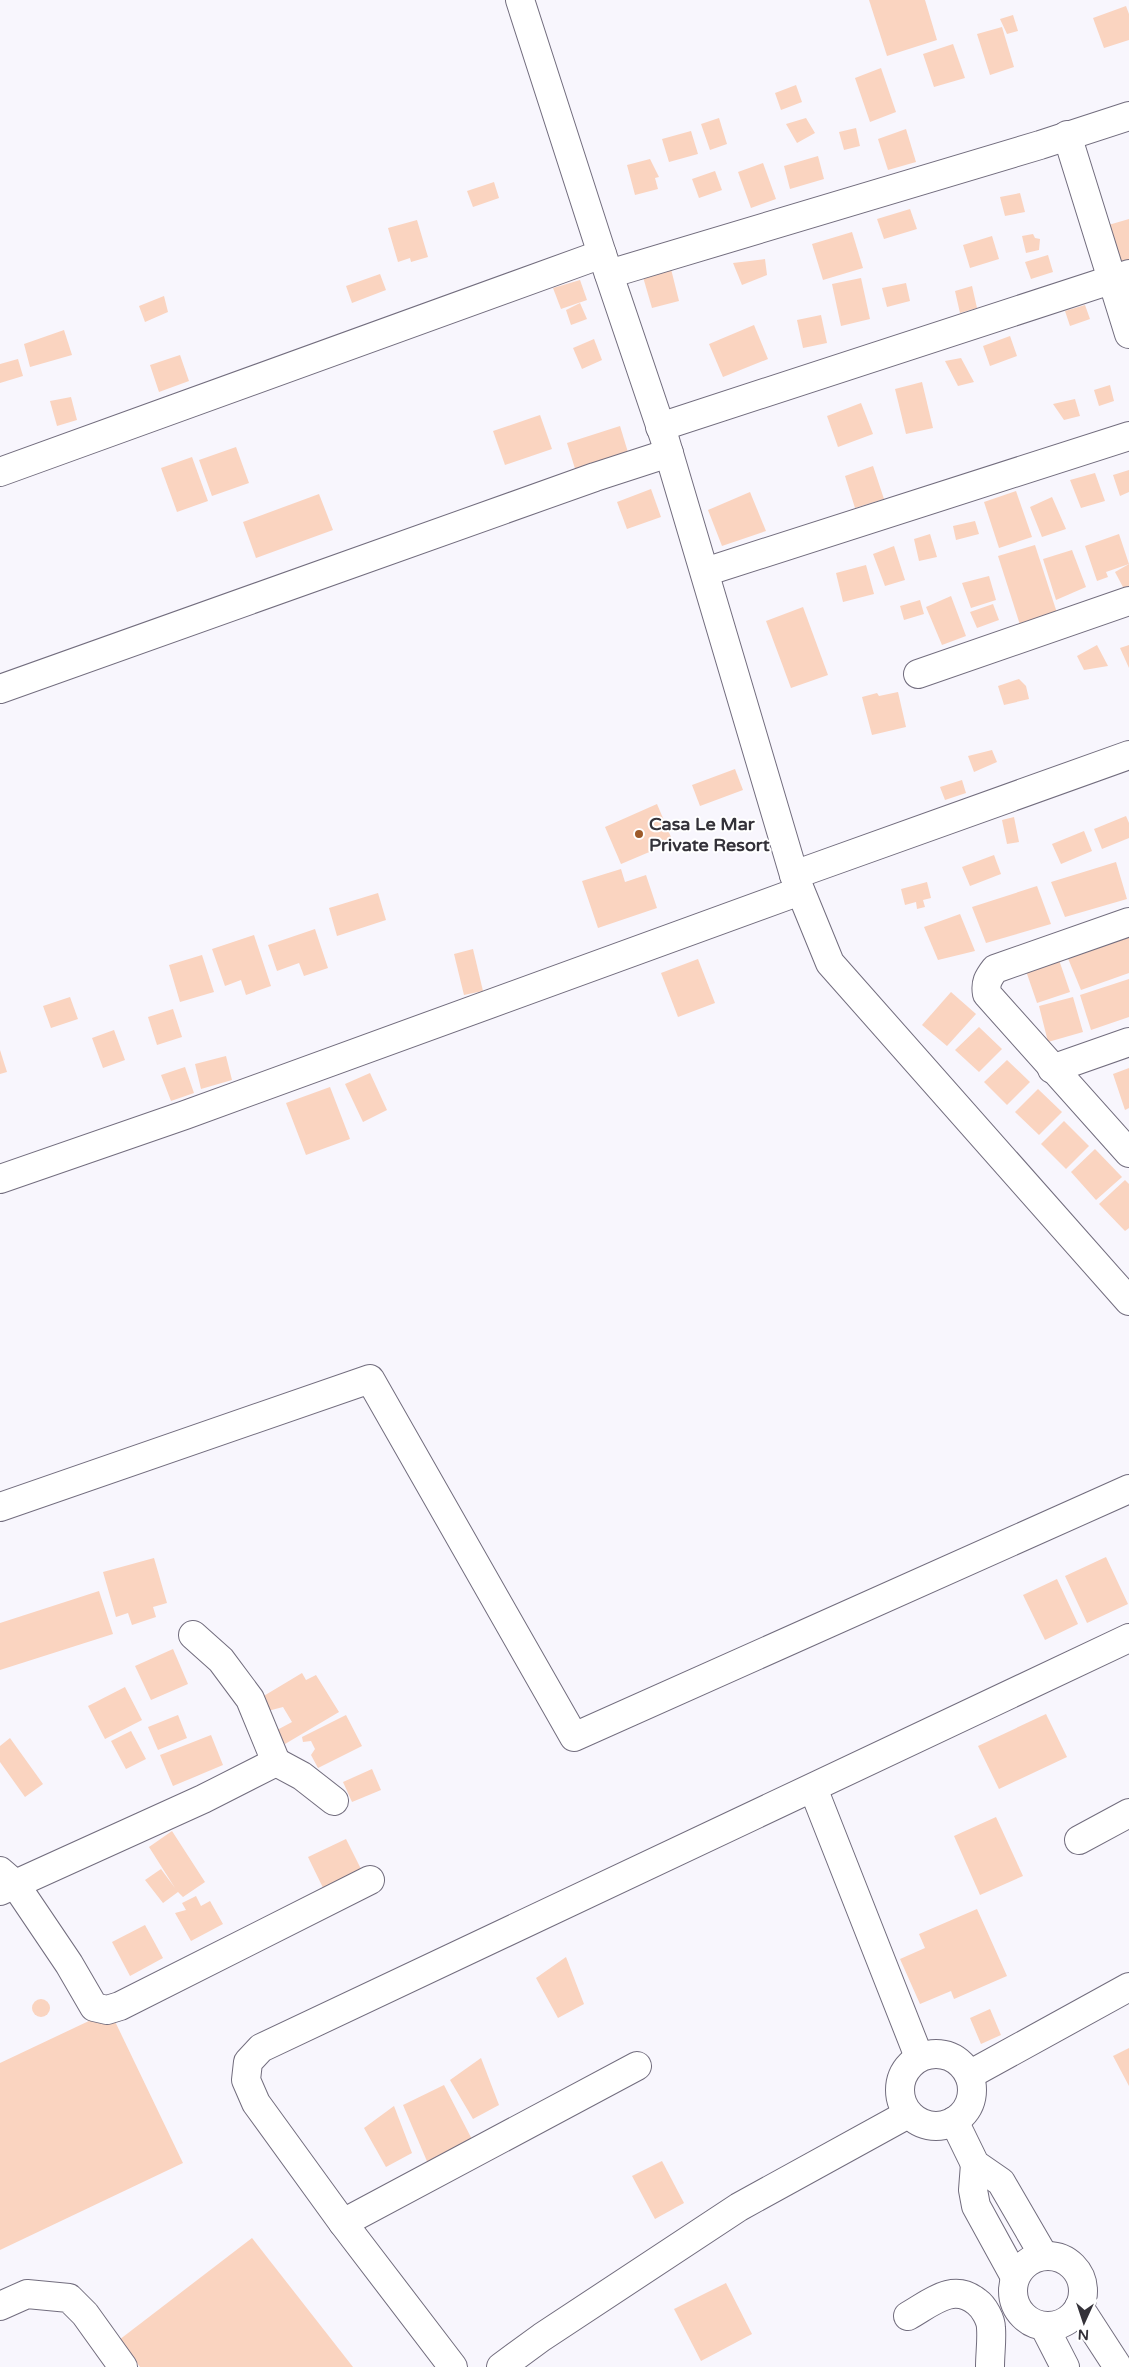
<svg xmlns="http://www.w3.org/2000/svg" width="1129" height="2367" font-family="'Varela Round',sans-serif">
	<rect width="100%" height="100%" fill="#f8f6fd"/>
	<g fill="#fad4c0">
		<path d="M869,0H925L937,40L887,56Z"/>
		<path d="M1126,6L1129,14V40L1104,48L1093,18Z"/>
		<path d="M1013,15L1018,31L1007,34L1000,19Z"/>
		<path d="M1002,27L1014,67L990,75L977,34Z"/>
		<path d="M953,44L965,78L934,87L923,54Z"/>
		<path d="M881,68L896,112L870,122L855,78Z"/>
		<path d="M796,85L802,102L781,110L775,93Z"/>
		<path d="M719,118L727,144L710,150L701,124Z"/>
		<path d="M806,118L815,133L797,143L786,124Z"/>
		<path d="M856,128L860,146L844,150L839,132Z"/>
		<path d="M906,129L916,162L888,170L878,139Z"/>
		<path d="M691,131L698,154L669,162L662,139Z"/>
		<path d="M818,156L824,179L790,189L784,166Z"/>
		<path d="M650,159L659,177L655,178L658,189L635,195L627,165Z"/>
		<path d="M763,163L776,199L751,208L738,172Z"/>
		<path d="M715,171L722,190L699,198L692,179Z"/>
		<path d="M494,182L499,198L473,207L467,191Z"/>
		<path d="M1020,193L1025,212L1005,216L1000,197Z"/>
		<path d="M910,209L917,229L884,239L877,219Z"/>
		<path d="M1129,219V261L1117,265L1105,226Z"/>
		<path d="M417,220L428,257L411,262L410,258L398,262L388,228Z"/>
		<path d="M852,232L863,268L823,280L812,244Z"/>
		<path d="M1033,234L1035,238L1040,239L1039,250L1026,253L1022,236Z"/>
		<path d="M992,236L999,259L970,268L963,245Z"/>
		<path d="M1048,255L1053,272L1031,279L1025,262Z"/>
		<path d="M765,259L767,275L742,285L733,263Z"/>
		<path d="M671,269L679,301L652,308L643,277Z"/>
		<path d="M380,274L386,290L352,303L346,286Z"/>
		<path d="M861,278L870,319L841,326L832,284Z"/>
		<path d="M580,280L587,300L561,309L553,288Z"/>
		<path d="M906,283L910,301L887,307L882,288Z"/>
		<path d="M972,286L977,308L960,313L955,291Z"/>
		<path d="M164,296L168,312L145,322L139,306Z"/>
		<path d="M580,303L587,319L571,325L566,310Z"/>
		<path d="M1085,305L1090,319L1070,326L1065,311Z"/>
		<path d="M821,315L827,343L803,348L797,320Z"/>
		<path d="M754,325L768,359L723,377L709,344Z"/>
		<path d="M64,330L72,355L30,367L24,344Z"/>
		<path d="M1010,336L1017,356L990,366L983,346Z"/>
		<path d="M594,339L602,360L582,369L573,348Z"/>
		<path d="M180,355L189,381L159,392L150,365Z"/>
		<path d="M961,358L974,382L958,386L945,361Z"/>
		<path d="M18,359L23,376L0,383V364Z"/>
		<path d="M922,382L933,428L906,434L895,389Z"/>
		<path d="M1110,385L1114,401L1099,406L1094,390Z"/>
		<path d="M71,397L77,420L57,426L50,401Z"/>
		<path d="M1075,399L1080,416L1064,420L1053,404Z"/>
		<path d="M861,403L873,434L838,447L827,416Z"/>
		<path d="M540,415L552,449L505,465L493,431Z"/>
		<path d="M620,426L630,459L577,475L567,443Z"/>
		<path d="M236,447L249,483L212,496L199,460Z"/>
		<path d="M192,457L208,501L177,512L161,468Z"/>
		<path d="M873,466L884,499L855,508L845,476Z"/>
		<path d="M1129,470V492L1120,496L1113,475Z"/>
		<path d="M1095,473L1105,501L1081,508L1070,480Z"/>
		<path d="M651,489L661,517L627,529L617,502Z"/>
		<path d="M1016,491L1032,537L999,548L984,502Z"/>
		<path d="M750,492L766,531L722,546L708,510Z"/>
		<path d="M319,494L333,530L256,558L243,522Z"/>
		<path d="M1052,497L1066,529L1042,537L1030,507Z"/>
		<path d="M975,521L979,534L956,540L953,526Z"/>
		<path d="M930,534L937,557L919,561L914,539Z"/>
		<path d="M1119,534L1129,564L1106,572L1108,577L1097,581L1085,546Z"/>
		<path d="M1035,545L1058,616L1021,628L998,556Z"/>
		<path d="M894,546L905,580L885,586L873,554Z"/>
		<path d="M1072,550L1086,587L1056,600L1043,559Z"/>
		<path d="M1129,564V586L1124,589L1115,572Z"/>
		<path d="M866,565L874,594L843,602L836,573Z"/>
		<path d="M989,576L996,600L971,608L962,583Z"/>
		<path d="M951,596L966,636L942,645L926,607Z"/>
		<path d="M920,600L924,614L904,620L900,606Z"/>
		<path d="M993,604L999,620L977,628L970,612Z"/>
		<path d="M803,607L828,675L791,688L766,621Z"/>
		<path d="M1097,645L1108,666L1084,670L1077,656Z"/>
		<path d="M1129,645V668L1120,648Z"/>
		<path d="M1019,679L1026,686L1029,699L1004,705L998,686Z"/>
		<path d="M898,692L906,727L872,735L862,697L877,693L879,696Z"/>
		<path d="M992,750L997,762L974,772L968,756Z"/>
		<path d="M735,769L743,790L700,806L692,785Z"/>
		<path d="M962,780L966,793L945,800L940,787Z"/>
		<path d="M657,804L673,842L621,864L605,827Z"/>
		<path d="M1126,816L1129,823V838L1102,849L1094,829Z"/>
		<path d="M1014,817L1019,842L1007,844L1002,820Z"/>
		<path d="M1084,831L1092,851L1061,864L1052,844Z"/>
		<path d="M994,855L1001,874L970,886L962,867Z"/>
		<path d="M1116,862L1127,899L1065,917L1051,882Z"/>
		<path d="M621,869L625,882L646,875L657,908L598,928L582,881Z"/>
		<path d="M927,882L931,898L923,900L925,907L917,909L916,902L905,905L901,889Z"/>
		<path d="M1037,886L1051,924L986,943L972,907Z"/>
		<path d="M378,893L386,920L337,936L329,908Z"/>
		<path d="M960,914L975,951L938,960L924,927Z"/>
		<path d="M315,929L328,968L304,976L299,963L277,971L268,945Z"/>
		<path d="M254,935L271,986L246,995L241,980L225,986L212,949Z"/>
		<path d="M1129,936V973L1081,990L1067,956Z"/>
		<path d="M473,949L483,991L464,995L454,954Z"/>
		<path d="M202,955L214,992L180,1002L169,965Z"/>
		<path d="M698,959L715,1003L678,1017L661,973Z"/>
		<path d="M1059,960L1070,992L1037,1003L1026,971Z"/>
		<path d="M1129,979V1017L1091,1030L1080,995Z"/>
		<path d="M951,992L976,1014L947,1046L922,1025Z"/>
		<path d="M70,997L78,1019L51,1028L43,1006Z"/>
		<path d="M1073,997L1083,1032L1048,1042L1039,1006Z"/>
		<path d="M173,1009L182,1037L157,1045L148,1017Z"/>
		<path d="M979,1027L1002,1049L979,1072L955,1050Z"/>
		<path d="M114,1030L125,1060L103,1068L92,1038Z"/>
		<path d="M0,1050L7,1072L0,1074Z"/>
		<path d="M226,1056L232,1080L201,1089L195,1064Z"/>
		<path d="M1007,1060L1030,1082L1007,1105L984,1082Z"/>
		<path d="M185,1067L194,1093L171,1101L161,1075Z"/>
		<path d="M1129,1068V1108L1125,1110L1113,1074Z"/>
		<path d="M370,1073L387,1110L363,1122L345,1084Z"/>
		<path d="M330,1087L350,1139L306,1155L286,1103Z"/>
		<path d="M1038,1089L1062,1112L1039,1135L1015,1112Z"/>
		<path d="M1064,1121L1089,1146L1066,1169L1041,1144Z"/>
		<path d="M1095,1149L1122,1177L1096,1200L1071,1172Z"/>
		<path d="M1125,1180L1129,1184V1228L1125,1231L1099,1204Z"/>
		<path d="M1106,1557L1128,1604L1087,1623L1065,1576Z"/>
		<path d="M154,1558L167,1603L153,1607L156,1617L132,1625L128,1613L116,1617L103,1572Z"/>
		<path d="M1057,1579L1078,1624L1045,1640L1023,1595Z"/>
		<path d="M99,1591L113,1634L0,1670V1623Z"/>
		<path d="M173,1649L188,1684L151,1700L135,1666Z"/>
		<path d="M302,1673L306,1680L316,1675L339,1712L285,1744L277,1730L292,1722L283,1707L264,1712L257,1700Z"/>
		<path d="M125,1687L142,1720L105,1739L88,1706Z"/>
		<path d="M1046,1714L1067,1757L999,1789L978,1746Z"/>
		<path d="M178,1715L187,1738L158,1750L148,1727Z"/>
		<path d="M346,1715L362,1746L318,1768L311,1755L315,1749L311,1741L303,1742L302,1737Z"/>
		<path d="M131,1731L146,1759L126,1769L111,1741Z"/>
		<path d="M211,1735L223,1765L173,1786L160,1755Z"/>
		<path d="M10,1738L43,1784L25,1797L0,1762V1746Z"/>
		<path d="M372,1769L381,1790L352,1802L343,1782Z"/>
		<path d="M996,1817L1023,1876L980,1895L954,1836Z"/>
		<path d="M172,1831L205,1882L183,1897L178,1892L163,1903L145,1880L161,1869L175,1888L149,1847Z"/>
		<path d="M346,1839L366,1879L328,1898L308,1857Z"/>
		<path d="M196,1896L201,1906L210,1901L223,1924L191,1941L175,1913L186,1910L182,1903Z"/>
		<path d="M977,1909L1007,1976L954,1999L951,1991L920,2004L900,1959L925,1948L919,1934Z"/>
		<path d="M145,1925L163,1958L130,1976L112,1942Z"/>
		<path d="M566,1957L584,2004L558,2018L536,1978Z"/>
		<circle cx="41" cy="2008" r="9"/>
		<path d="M990,2009L1001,2035L981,2044L970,2018Z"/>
		<path d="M110,2011L183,2163L0,2250V2063Z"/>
		<path d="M1129,2048V2086L1113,2056Z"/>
		<path d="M481,2058L499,2105L473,2119L450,2080Z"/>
		<path d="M444,2085L478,2151L429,2166L403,2105Z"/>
		<path d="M394,2106L412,2153L386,2167L364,2128Z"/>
		<path d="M662,2161L684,2203L655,2219L632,2176Z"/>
		<path d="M252,2238L353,2367H140L119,2340Z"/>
		<path d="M726,2283L752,2334L701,2361L674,2309Z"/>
	</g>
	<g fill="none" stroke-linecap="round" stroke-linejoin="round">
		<defs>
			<g id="minor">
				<path d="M520,0L602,254L665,440L794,875L830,963L1129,1301"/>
				<path d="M1067,135L1129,334"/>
				<path d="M609,274L1040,145L1129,116"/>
				<path d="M660,427L1129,274"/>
				<path d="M0,472L602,254"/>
				<path d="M705,572L1129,436"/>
				<path d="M918,674L1129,601"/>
				<path d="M0,689L595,477L669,453"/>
				<path d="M794,875L1129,755"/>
				<path d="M1129,922L995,969C988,978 985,983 987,994L1129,1153"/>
				<path d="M1052,1069L1129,1042"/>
				<path d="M0,1179L185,1115L800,891"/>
				<path d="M0,1507L370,1379L574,1737L1129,1489"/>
				<path d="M276,1762L302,1776L334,1801"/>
				<path d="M813,1788L919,2057"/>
				<path d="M1079,1840L1129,1813"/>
				<path d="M0,1871L15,1884L69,1964L94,2007L107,2010L120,2006L370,1880"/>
				<path d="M0,1891L203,1799L276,1762L250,1699L221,1660L193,1635"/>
				<circle cx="936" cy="2090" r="36"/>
				<path d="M969,2075L1129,1987"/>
				<path d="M954,2121L975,2164L1001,2182L1044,2256"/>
				<path d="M975,2164L973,2190L976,2206L1015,2277"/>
				<path d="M343,2223L637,2066"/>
				<circle cx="1048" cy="2291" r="35"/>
				<path d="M0,2306L27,2294L69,2298L85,2314L123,2367"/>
				<path d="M1079,2307L1118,2367"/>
				<path d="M908,2316C931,2303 953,2282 977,2302C984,2307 991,2320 991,2328C992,2341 990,2354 990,2367"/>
				<path d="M1044,2326L1065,2367"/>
				<path d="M453,2367L343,2223L256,2103L246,2080L248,2062L261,2048L1129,1638"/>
				<path d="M501,2367L542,2337L739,2207L908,2114"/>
			</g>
		</defs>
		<use href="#minor" stroke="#726d7e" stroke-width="30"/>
		<use href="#minor" stroke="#fff" stroke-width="28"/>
	</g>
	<circle fill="#9d5a29" stroke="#fff" stroke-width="2" cx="639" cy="834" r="5"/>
	<g text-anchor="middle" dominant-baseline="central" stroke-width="4" stroke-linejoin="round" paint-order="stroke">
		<g font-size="18" font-weight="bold" fill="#343239" stroke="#fff" text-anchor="start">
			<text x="649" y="824">Casa Le Mar<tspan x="649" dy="21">Private Resort</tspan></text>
		</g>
	</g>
	<g transform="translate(1084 2322) rotate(183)" stroke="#ffffff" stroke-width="4" paint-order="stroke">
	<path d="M0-4L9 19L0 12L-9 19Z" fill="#343239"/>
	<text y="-8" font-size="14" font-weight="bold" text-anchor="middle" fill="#343239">N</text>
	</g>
</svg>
